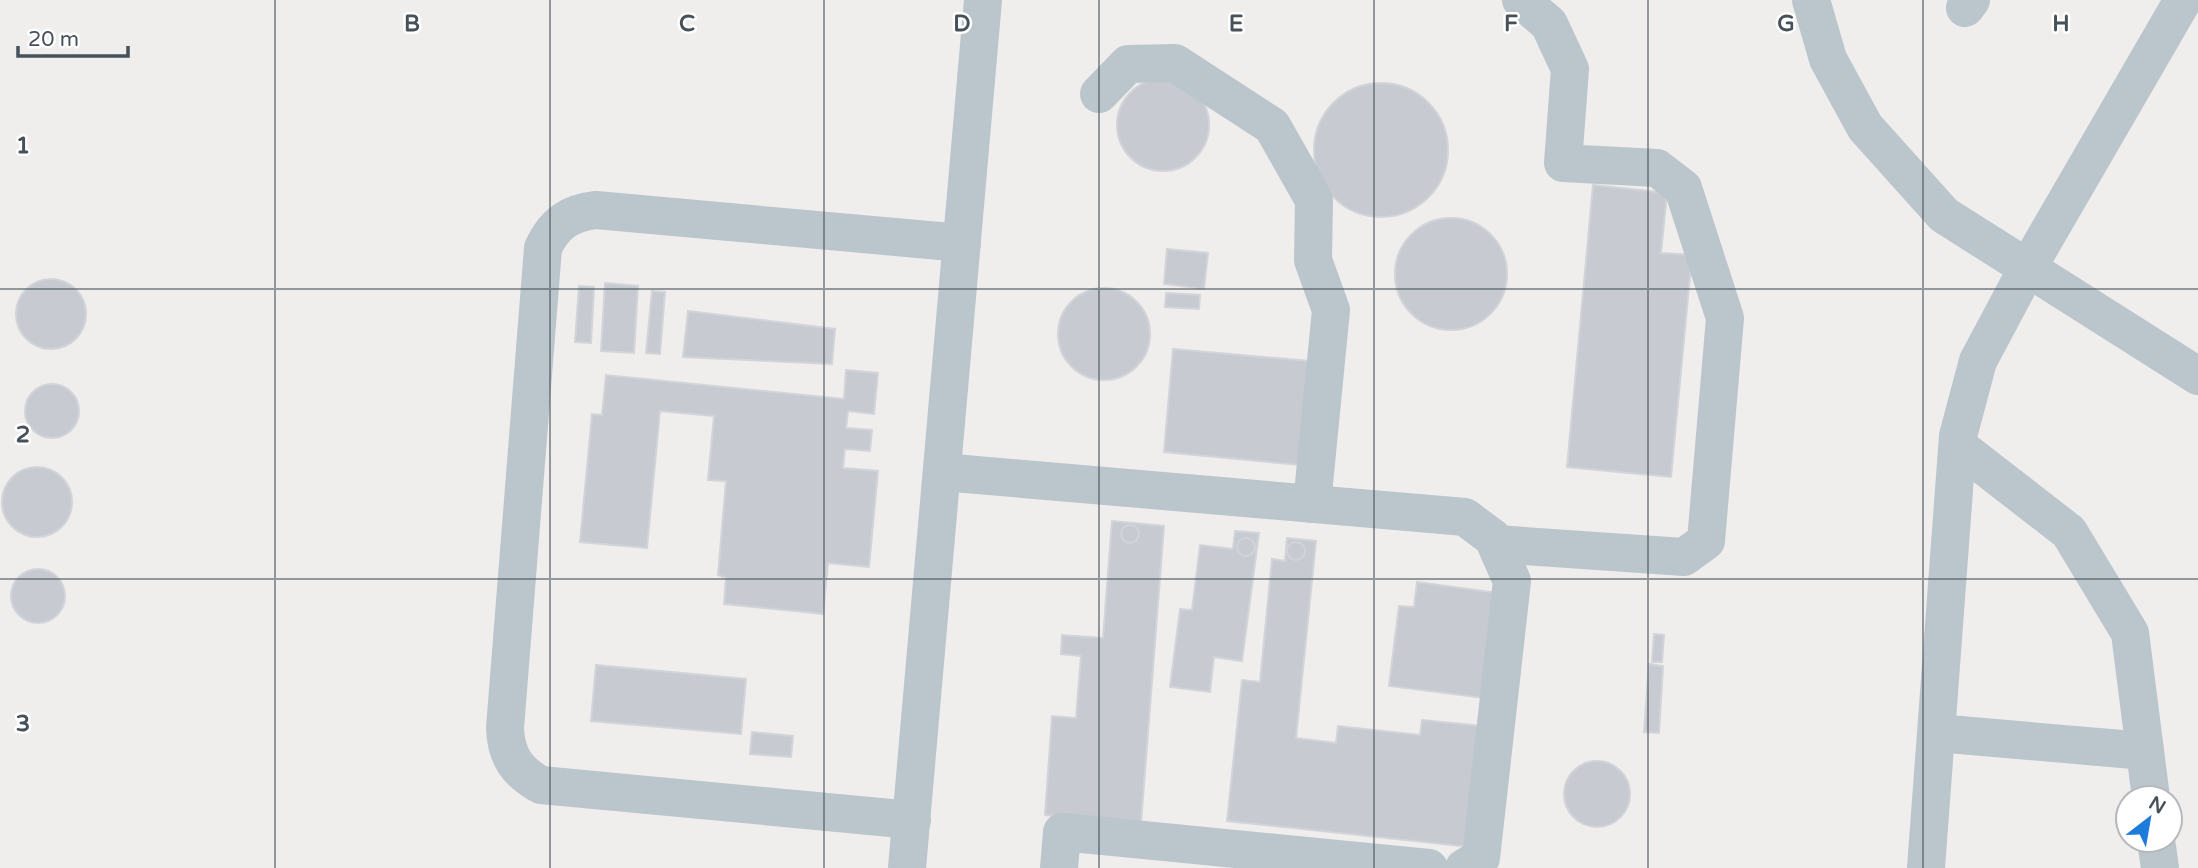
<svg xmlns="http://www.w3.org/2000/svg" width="2198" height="868" font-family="'Varela Round',sans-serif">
	<rect width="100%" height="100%" fill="#f0eded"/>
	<g fill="#c7cad0" stroke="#d1d4d9" stroke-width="2">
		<circle cx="1163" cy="125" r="46"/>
		<circle cx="1381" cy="150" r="67"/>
		<path d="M1593,185L1667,193L1661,253L1692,255L1671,477L1567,467Z"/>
		<circle cx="1451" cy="274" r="56"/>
		<path d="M1167,249L1208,253L1204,289L1164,284Z"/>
		<circle cx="51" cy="314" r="35"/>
		<path d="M605,283L638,286L634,353L601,351Z"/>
		<path d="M579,286L594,287L591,343L575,342Z"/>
		<circle cx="1104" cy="334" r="46"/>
		<path d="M652,291L665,292L660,354L646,353Z"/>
		<path d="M1166,293L1200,295L1199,309L1165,307Z"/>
		<path d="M688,311L835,329L832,364L683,357Z"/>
		<path d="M1173,349L1309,361L1300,465L1164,452Z"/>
		<path d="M846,370L878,373L874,414L848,411L846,428L872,430L870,451L845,449L843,468L878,471L869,567L828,563L823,614L724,604L726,578L718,575L726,481L708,480L714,416L660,411L647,548L580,542L592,414L602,415L606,375L844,399Z"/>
		<circle cx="52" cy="411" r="27"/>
		<circle cx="37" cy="502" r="35"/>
		<path d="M1112,521L1164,526L1141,823L1045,815L1052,716L1076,718L1081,656L1061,654L1062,635L1103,638Z"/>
		<circle cx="1130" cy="534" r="9"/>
		<path d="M1235,531L1259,533L1242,661L1214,657L1210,692L1170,687L1180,609L1192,610L1200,545L1233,549Z"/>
		<path d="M1287,538L1316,541L1296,738L1336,743L1338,726L1420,735L1422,720L1482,726L1470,847L1227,821L1242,680L1260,682L1272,559L1285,561Z"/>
		<circle cx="1246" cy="547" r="9"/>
		<circle cx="1296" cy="551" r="9"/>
		<circle cx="38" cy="596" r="27"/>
		<path d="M1417,582L1498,593L1484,698L1389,686L1399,606L1414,607Z"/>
		<path d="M1654,634L1664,635L1662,662H1652Z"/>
		<path d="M1649,664L1663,666L1659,733L1644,732Z"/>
		<path d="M596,665L746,679L741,734L591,721Z"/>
		<path d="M752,732L793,736L791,757L750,754Z"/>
		<circle cx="1597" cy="794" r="33"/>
	</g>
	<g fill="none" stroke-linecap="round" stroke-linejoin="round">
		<g stroke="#bbc5cc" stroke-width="38">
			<path d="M1811,0L1828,59L1865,127L1944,215L2198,376"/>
			<path d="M1965,8L1971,0"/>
			<path d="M1099,94L1128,64L1175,63L1272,126L1314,200L1313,260L1331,310L1312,504"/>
			<path d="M1958,446L2069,532L2130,633L2151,798"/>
			<path d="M942,472L1465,517L1493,538L1512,581L1481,858L1464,868"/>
			<path d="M1496,544L1684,557L1706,541L1725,318L1683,188L1657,168L1563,163L1570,69L1549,24L1521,0"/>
			<path d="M1937,733L2145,751"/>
			<path d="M912,820L541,785C517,772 506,756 505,728L543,248C554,224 569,213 596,210L962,243"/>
			<path d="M2156,840L2160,868"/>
			<path d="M907,868L983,0"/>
			<path d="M1059,868L1062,832L1429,868"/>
			<path d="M1926,868L1958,436L1978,361L2027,269L2183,0"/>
		</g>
	</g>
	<path fill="none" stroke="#46515a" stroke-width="2" stroke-opacity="0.55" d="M275,0V868M550,0V868M824,0V868M1099,0V868M1374,0V868M1648,0V868M1923,0V868M0,289H2198M0,579H2198"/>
	<g font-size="23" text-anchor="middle" font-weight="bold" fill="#46515a" stroke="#fff" stroke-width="5" stroke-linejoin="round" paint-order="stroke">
		<text x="412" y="31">B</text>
		<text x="687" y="31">C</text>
		<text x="962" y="31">D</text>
		<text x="1236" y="31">E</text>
		<text x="1511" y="31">F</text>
		<text x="1786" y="31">G</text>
		<text x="2061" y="31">H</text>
		<text x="23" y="153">1</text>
		<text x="23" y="442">2</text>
		<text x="23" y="731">3</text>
	</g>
	<g transform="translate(2149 819) rotate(31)"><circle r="33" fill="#ffffff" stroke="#b5b9bd" stroke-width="2"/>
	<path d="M0-5L12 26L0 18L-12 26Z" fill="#1d7bd9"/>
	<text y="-10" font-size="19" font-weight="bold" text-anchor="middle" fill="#46515a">N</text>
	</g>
	<path d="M18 46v10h110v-10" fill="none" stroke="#46515a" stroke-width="3.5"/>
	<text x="28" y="46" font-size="21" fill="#46515a" stroke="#ffffff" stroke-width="5" paint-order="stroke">20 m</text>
</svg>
